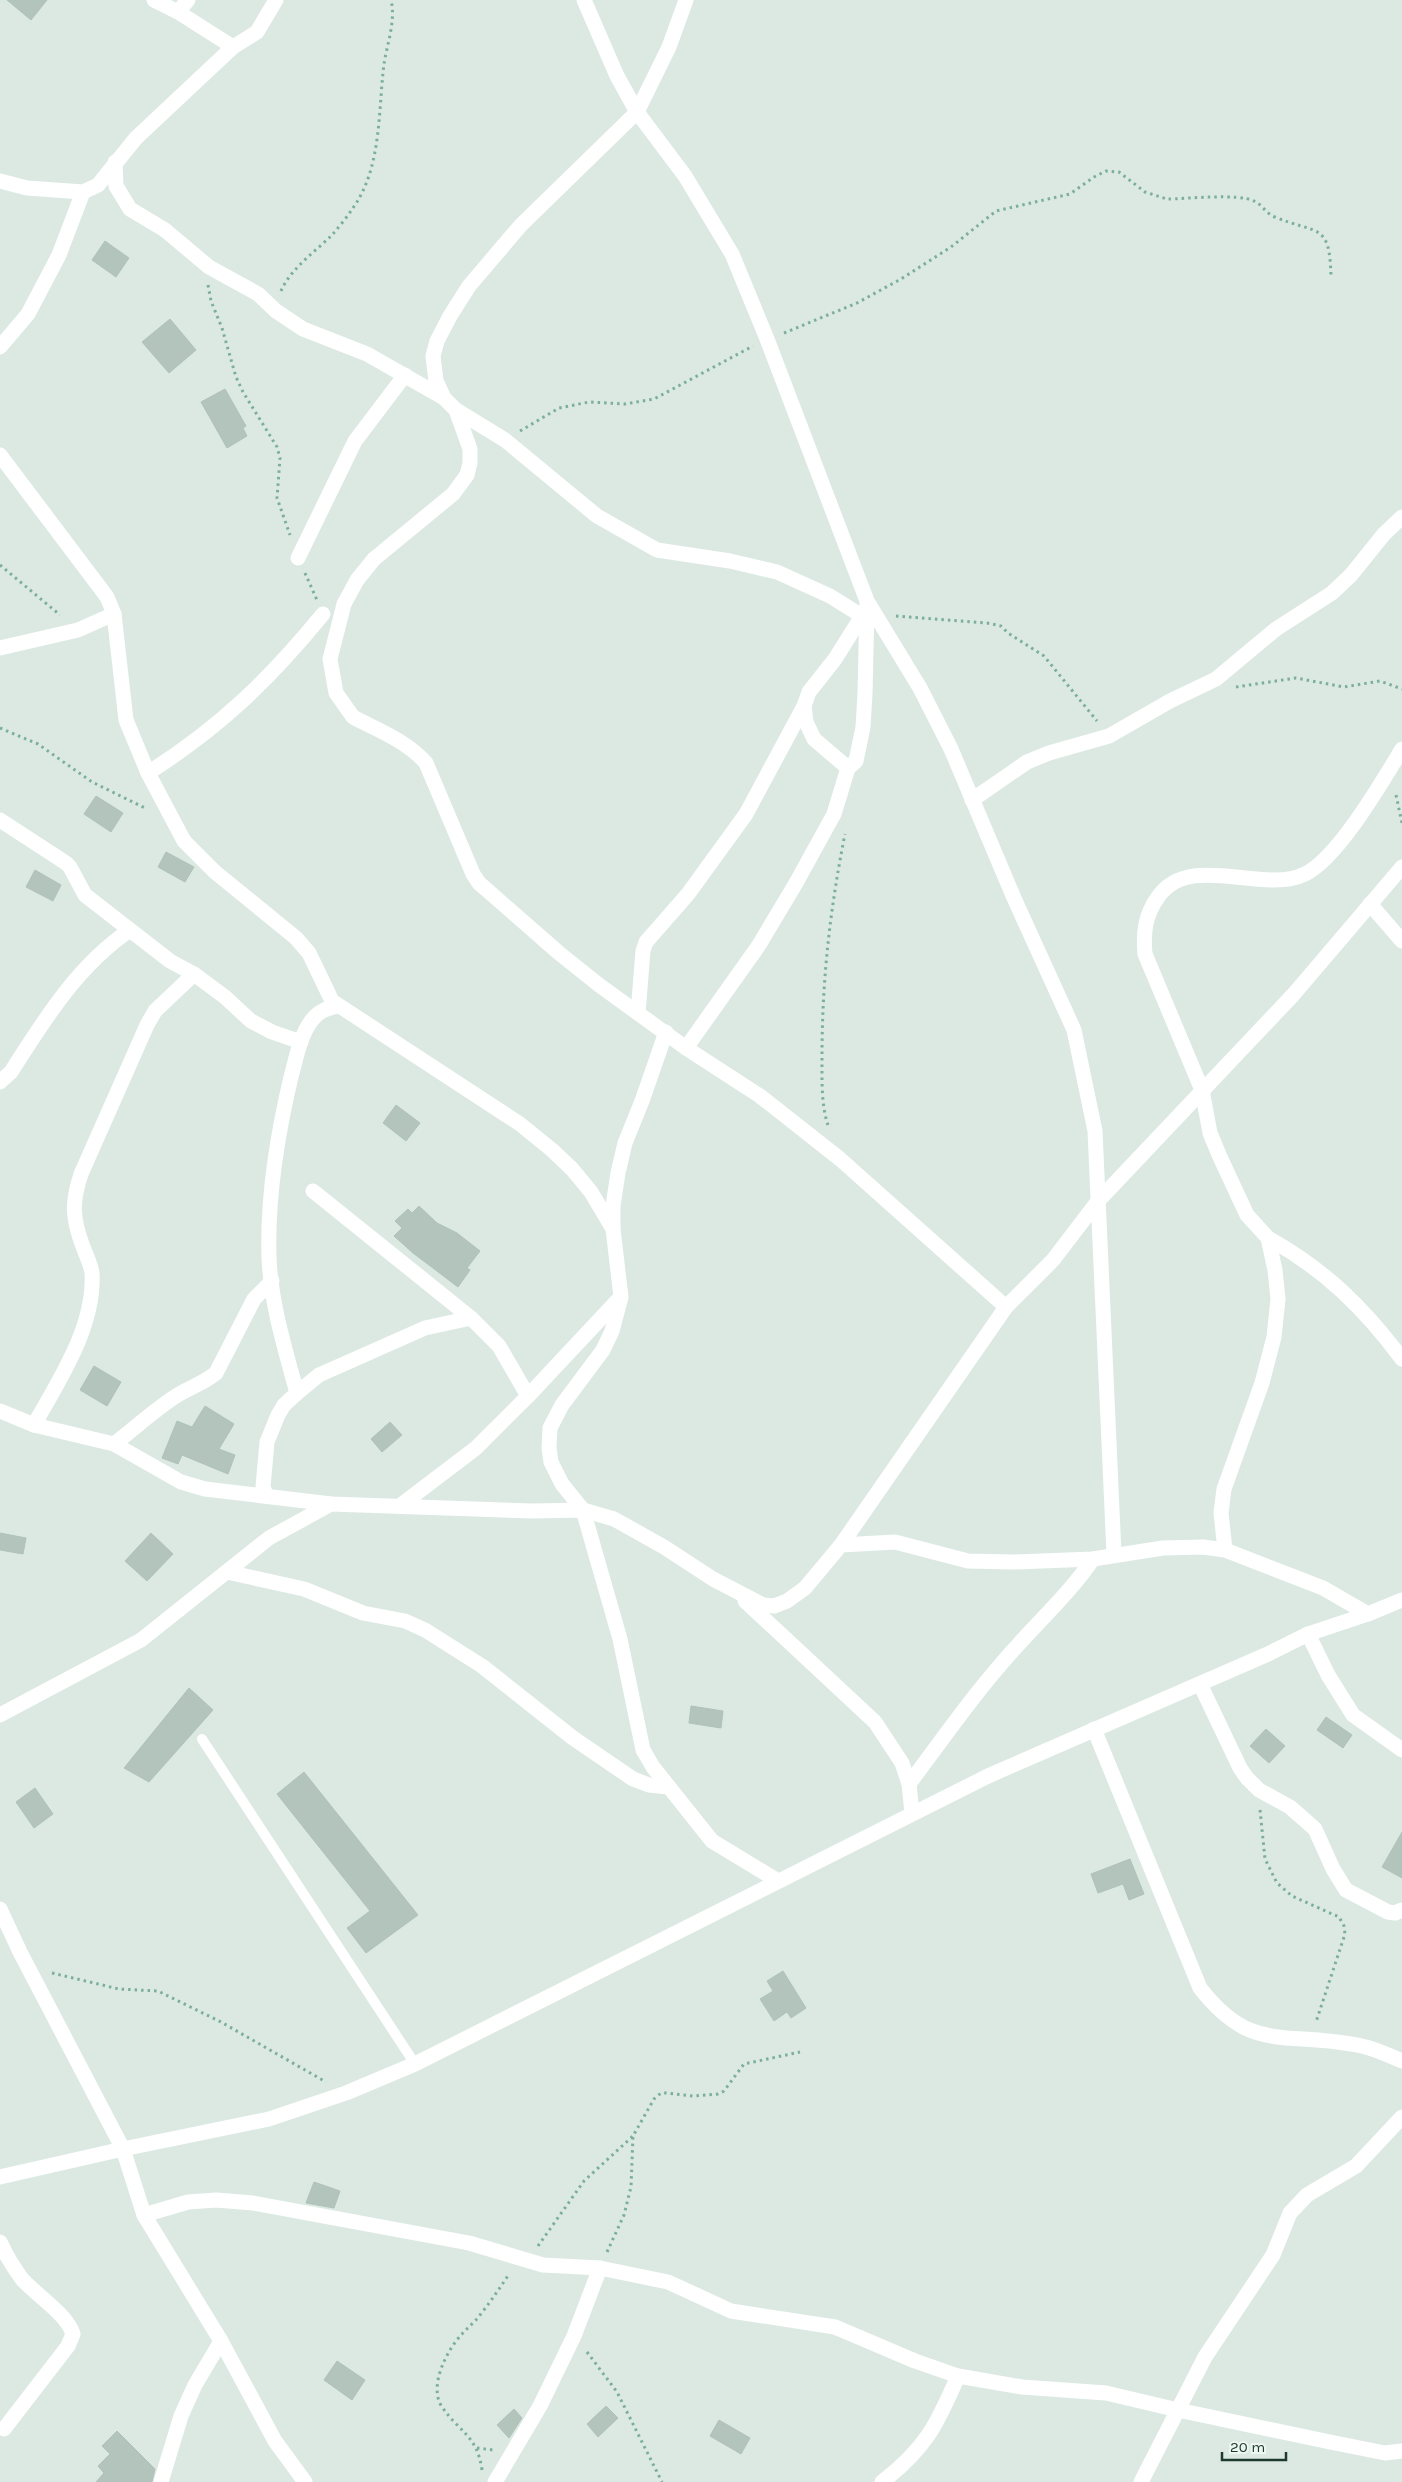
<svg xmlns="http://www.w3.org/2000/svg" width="1402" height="2482" font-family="Karla,sans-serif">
	<rect width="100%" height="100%" fill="#dce9e3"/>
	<g fill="#b2c4bc" stroke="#afc3ba">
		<path d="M7,0H47L31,20Z"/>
		<path d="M105,241L129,258L116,277L92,260Z"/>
		<path d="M170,319L196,350L169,373L142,342Z"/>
		<path d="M225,389L246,426L243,428L247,436L227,448L201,402Z"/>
		<path d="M96,796L123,813L111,832L84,814Z"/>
		<path d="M166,852L194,867L185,882L158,867Z"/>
		<path d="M35,870L61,885L53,901L26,887Z"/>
		<path d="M396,1105L420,1123L406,1141L383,1123Z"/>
		<path d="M419,1206L437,1223L457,1233L480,1251L467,1268L470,1270L458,1287L413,1253L394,1236L402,1228L395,1221L408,1209L412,1213Z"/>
		<path d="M94,1366L121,1382L107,1406L80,1390Z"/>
		<path d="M205,1406L234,1424L219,1449L235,1455L228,1474L182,1455L178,1464L162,1458L177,1421L192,1427Z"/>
		<path d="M390,1422L402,1435L382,1452L371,1439Z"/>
		<path d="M0,1533L26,1538L23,1554L0,1550Z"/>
		<path d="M151,1533L173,1554L147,1581L125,1561Z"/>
		<path d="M189,1688L213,1710L149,1782L124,1768Z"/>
		<path d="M691,1706L723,1711L721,1728L689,1723Z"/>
		<path d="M1326,1717L1352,1735L1343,1748L1317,1730Z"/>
		<path d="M1266,1729L1285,1746L1269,1763L1250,1746Z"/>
		<path d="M304,1772L418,1915L366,1953L347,1928L370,1911L277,1794Z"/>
		<path d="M35,1788L53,1814L34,1828L16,1802Z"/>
		<path d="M1402,1832V1878L1382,1867Z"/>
		<path d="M1130,1859L1144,1894L1129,1900L1123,1884L1098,1893L1091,1874Z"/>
		<path d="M783,1971L806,2008L791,2018L787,2012L774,2021L760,1999L773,1991L767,1981Z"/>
		<path d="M314,2182L340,2191L334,2208L306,2203Z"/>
		<path d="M337,2361L365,2380L352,2400L324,2380Z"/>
		<path d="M606,2406L618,2418L598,2437L587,2424Z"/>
		<path d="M514,2409L522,2418L509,2438L497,2425Z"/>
		<path d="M719,2420L750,2438L741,2454L710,2436Z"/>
		<path d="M117,2431L155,2469L152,2482H96L104,2473L98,2466L110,2454L102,2446Z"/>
	</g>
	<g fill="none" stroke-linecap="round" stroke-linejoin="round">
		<g stroke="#7baf9c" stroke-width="3" stroke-dasharray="2.5 4" stroke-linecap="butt">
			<path d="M208,285L211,301L222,328L236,377L243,392L277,447L280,458L277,498L290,535"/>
			<path d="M281,291C291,268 315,252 332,235C339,227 347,217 353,208C382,167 378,111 384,64C387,44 396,21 391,0"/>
			<path d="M784,333L857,303L901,279L951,247L996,211L1070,194L1094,177L1106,171L1119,172L1145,192L1167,199C1187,199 1238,193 1254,201C1262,204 1266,214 1275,217C1318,235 1330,221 1331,278"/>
			<path d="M520,431L559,408L589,402L625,404L654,399L753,346"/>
			<path d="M0,565L60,615"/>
			<path d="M305,573L317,600"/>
			<path d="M896,616L987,623L1001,626L1008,633L1044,656L1097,721"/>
			<path d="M1236,687L1296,678L1344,687L1380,681L1402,689"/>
			<path d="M0,728L38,744L92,782L145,808"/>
			<path d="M1396,795L1402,823"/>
			<path d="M828,1125C821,1105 822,1079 822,1057C822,980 830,909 845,834"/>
			<path d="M1260,1810L1265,1859L1277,1883L1292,1896L1339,1917L1344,1926L1345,1934L1316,2022"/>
			<path d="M52,1973L119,1989L158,1991L221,2022L326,2082"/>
			<path d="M538,2246L584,2181L633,2136"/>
			<path d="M607,2252L624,2215L631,2187L633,2136L654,2099L661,2093H666L693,2096L718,2094L724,2091L744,2064L800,2052"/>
			<path d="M587,2352L617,2392L662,2482"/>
			<path d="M477,2448L493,2450"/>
			<path d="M482,2470C477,2435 460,2433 442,2407C428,2386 447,2350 462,2334C468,2327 475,2322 480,2315C491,2301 500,2288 509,2274"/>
		</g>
		<path stroke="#fff" stroke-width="10" d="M202,1739L415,2064"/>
		<g stroke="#fff" stroke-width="15">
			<path d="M154,0L178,12L233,47"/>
			<path d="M584,0L617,76L637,112L685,176L732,254L767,339L867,601L920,688L951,749L1014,898L1074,1030L1095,1131L1114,1554"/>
			<path d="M178,12L188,0"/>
			<path d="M115,162L116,186L130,209L165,230L209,267L258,294L276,311L303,329L367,354L444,398L456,410L470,449V463L467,475L453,494L374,559L357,580L344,604L330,659L336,693L353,717C378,730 407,741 426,763L473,874L479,883L559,953L599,985L686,1048L760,1096L840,1159L1006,1307"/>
			<path d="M0,181L27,188L83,192L98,185L136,138L233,47L257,32L276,0"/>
			<path d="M0,347L28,314L59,255L83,192"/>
			<path d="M444,398L436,381L433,356L437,341L450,316L469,286L521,225L637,112L669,47L686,0"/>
			<path d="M456,410L505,440L597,516L657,550L730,561L777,572L830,596L862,616"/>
			<path d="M0,455L107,597L114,614L126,720L148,773L184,841L215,872L296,938L309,953L332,1001L520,1124L552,1150L572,1169L591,1192L613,1229"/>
			<path d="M298,558L355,441L405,375"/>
			<path d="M0,648L78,630L114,614"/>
			<path d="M848,768L814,739L806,722L804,706L809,692L835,659L862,616L868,620"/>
			<path d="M148,773C220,727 269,680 323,614"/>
			<path d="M972,800L1027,762L1049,753L1109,736L1170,701L1216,679L1276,629L1332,593L1351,575L1384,534L1402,517"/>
			<path d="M0,820L66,863L70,867L85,895L130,930L170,961L194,974L225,997L251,1021L272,1032L301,1042"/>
			<path d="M1370,904L1402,941"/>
			<path d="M638,1013L643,951L646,942L688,894L746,814L804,706"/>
			<path d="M666,1032L642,1101L625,1143L618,1173L613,1206V1229L621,1297L612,1331L603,1350L562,1405L550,1428L549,1448L551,1462L562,1484L583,1510L620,1639L643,1750L653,1767L712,1841L778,1881"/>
			<path d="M686,1048L759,945L796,883L834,814L848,768L856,761L863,727L865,694L867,604"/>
			<path d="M0,1082L11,1072C44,1020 78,965 130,930"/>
			<path d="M313,1191L471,1318L499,1346L528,1396"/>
			<path d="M1268,1238C1324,1269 1364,1308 1402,1359"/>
			<path d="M297,1393C285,1349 271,1304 269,1258C267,1198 277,1136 291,1077C296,1059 300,1035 312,1020C319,1011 327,1008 338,1006"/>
			<path d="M0,1411L34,1425L114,1444L181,1482L205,1489L331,1504L532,1511L583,1510L614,1519L664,1547L713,1579L763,1605L774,1606L787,1601L805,1588L841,1545L895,1542L968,1561L1013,1562L1093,1559L1163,1548L1203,1547L1225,1550L1323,1588L1368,1614"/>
			<path d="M34,1425C59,1380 95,1327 92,1273C91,1264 85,1253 82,1244C72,1217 72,1201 81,1174L147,1025L155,1011L194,974"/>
			<path d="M114,1444C134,1429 152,1412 173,1398C187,1388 203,1384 216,1373L254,1299L272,1281"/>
			<path d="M266,1495L263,1487L267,1442L278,1415L284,1405L297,1393L319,1375L425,1328L471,1318"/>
			<path d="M401,1505L476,1448L528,1396L618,1300"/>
			<path d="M841,1545L1006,1307L1053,1260L1098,1201L1293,995L1402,867"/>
			<path d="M1225,1550L1221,1513L1224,1489L1262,1383L1274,1337L1278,1299L1275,1270L1268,1238L1247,1215L1220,1157L1210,1133L1202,1090L1145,954C1143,933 1145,915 1158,897C1190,851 1262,895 1305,874C1338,858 1382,782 1402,749"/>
			<path d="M227,1572L304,1589L363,1613L405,1621L425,1630L482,1666L573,1738L633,1779L649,1785L669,1787"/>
			<path d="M745,1601L875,1722L902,1763L909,1784L912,1813"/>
			<path d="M1308,1634L1328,1675L1353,1715L1402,1750"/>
			<path d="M1200,1684L1240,1768L1247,1778L1259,1790L1290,1807L1315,1829L1333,1869L1346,1890L1388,1912L1395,1913L1402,1910"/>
			<path d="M0,1715L141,1640L269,1538L331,1504"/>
			<path d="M1094,1729L1200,1988C1250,2052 1281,2032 1351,2044C1368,2046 1386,2054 1402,2061"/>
			<path d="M909,1784C944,1737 978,1688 1018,1645C1044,1616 1071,1591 1093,1559"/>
			<path d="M0,1909L20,1952L123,2149L144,2215L221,2341L275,2441L305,2482"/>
			<path d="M0,2177L123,2149L269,2119L346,2093L415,2064L988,1776L1268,1654L1308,1634L1368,1614L1402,1600"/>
			<path d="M144,2215L188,2202L216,2200L253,2203L469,2243L543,2265L600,2268L668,2282L731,2311L835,2327L915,2361L958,2376L1022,2387L1106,2393L1178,2410L1330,2442L1385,2453L1402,2451"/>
			<path d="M0,2242C6,2255 13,2267 22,2279C36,2295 67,2314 73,2334L68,2346L4,2429"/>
			<path d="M161,2482L181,2416L195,2385L221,2341"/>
			<path d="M495,2482L540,2406L574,2336L600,2268"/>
			<path d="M882,2482C925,2449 937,2425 958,2376"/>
			<path d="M1141,2482L1205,2357L1273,2255L1290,2213L1307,2195L1356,2166L1402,2117"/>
		</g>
	</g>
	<path d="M1222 2452v8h64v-8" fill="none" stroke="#1e3930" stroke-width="2.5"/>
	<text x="1230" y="2452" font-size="15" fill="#1e3930" stroke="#edf6f1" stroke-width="4" paint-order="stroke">20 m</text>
</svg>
